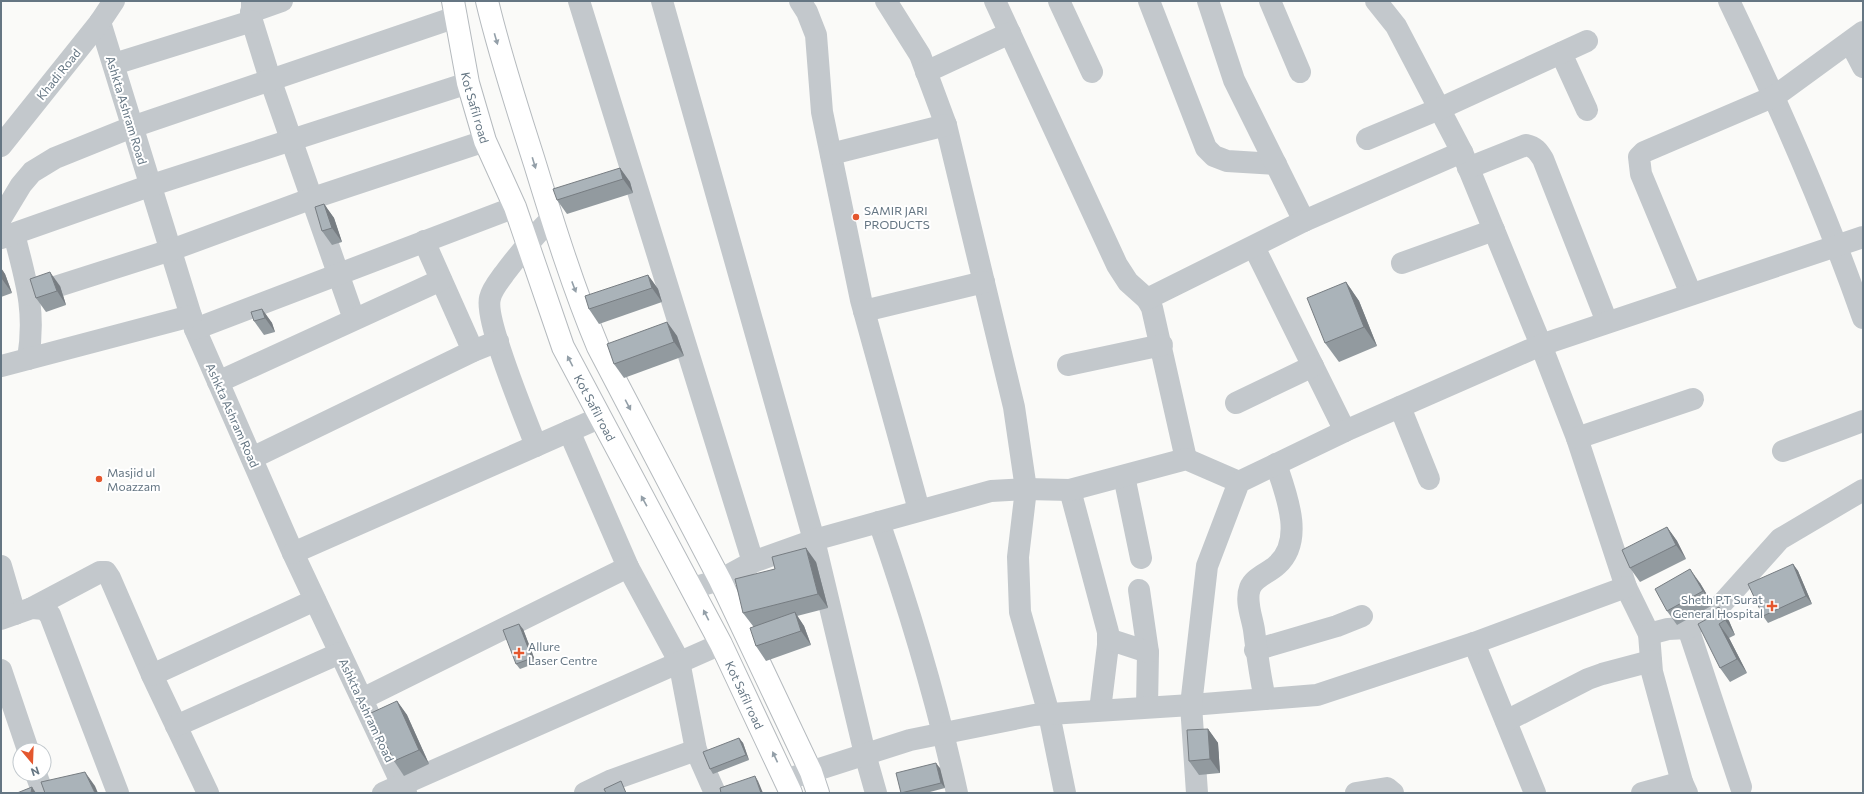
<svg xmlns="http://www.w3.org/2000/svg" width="1864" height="794" font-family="Commissioner,sans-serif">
	<rect width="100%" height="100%" fill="#fafaf8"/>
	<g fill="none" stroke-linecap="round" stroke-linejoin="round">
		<defs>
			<g id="major">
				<path id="s1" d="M453,1L468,83L485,141L515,207L563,347L721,644L791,793"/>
				<path d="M487,1C500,56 518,110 535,164C554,226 573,287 598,347L720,580L811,772L818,793"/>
			</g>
		</defs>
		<use href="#major" stroke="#b5babe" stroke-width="24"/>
		<g stroke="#c3c8cc" stroke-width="22">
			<path d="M252,1V21L270,79L354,319"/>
			<path d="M579,1L753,562"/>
			<path d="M662,1L814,540L865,754L876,793"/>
			<path d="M800,1L807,12L816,35L822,112L861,300L919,510"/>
			<path d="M886,1L920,55L946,125L1014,407L1026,489L1018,557L1020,612L1049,714L1065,793"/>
			<path d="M995,1L1117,265L1128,282L1147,299L1152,308L1186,459"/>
			<path d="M1059,1L1092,72"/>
			<path d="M1149,1L1206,148L1214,156L1227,161L1276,164"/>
			<path d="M1208,1L1234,80L1304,221"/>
			<path d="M1270,1L1300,72"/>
			<path d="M1376,1L1396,26L1462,152L1541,345L1577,438L1626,587L1649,634L1652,672L1682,782L1687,793"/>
			<path d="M1729,1C1779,105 1825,209 1863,318"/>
			<path d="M251,12L282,1"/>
			<path d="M100,22L195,329L293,553L406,793"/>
			<path d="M1850,42L1863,67"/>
			<path d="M1561,53L1587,110"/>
			<path d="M114,64L252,21"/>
			<path d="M926,72L1010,33"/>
			<path d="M1367,139L1439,109L1587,41"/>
			<path d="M1,146L100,22L114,1"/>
			<path d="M831,154L946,125"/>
			<path d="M1468,168L1526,145C1535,147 1538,151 1543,159L1607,322"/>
			<path d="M1,218L21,185L32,172L55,158L132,127L456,17"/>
			<path d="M14,234C26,281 36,310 28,359"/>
			<path d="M1,238L149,186L468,83"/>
			<path d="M424,241L473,351"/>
			<path d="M1254,247L1345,431"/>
			<path d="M1402,263L1494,230"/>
			<path d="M1691,294L1641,174L1639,157L1644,152L1775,96L1863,32"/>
			<path d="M30,295L171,250L313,198L485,141"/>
			<path d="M1147,299L1304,221L1462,152"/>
			<path d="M864,311L984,282"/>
			<path d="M195,329L515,207"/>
			<path d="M1068,365L1162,345"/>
			<path d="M1,366L191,316"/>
			<path d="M218,382L441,280"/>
			<path d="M1236,403L1313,366"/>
			<path d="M1400,407L1429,479"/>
			<path d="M569,431L628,567L679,661L696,750L715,793"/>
			<path d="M1577,438L1693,399"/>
			<path d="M536,446C526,419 484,320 490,298C492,289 499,281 504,274C519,254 534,236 552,218"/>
			<path d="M1783,451L1863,421"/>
			<path d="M252,458L473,351L498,341"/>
			<path d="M1124,476L1141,558"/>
			<path d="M1070,490L1108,632V645L1100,710"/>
			<path d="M879,522C910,611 937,701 957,793"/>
			<path d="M293,553L599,418"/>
			<path d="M1,566L15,614"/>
			<path d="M692,588L720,580L753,562L814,540L991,491L1026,489L1070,490L1186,459L1239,482"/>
			<path d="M1139,590L1148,652L1147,707"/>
			<path d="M32,608L100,572H106L110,578L152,675L208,793"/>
			<path d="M1,619L32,608L44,609L50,615L118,793"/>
			<path d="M1688,628L1741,787"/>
			<path d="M1649,634L1668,629L1688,628L1718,608L1780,539L1863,490"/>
			<path d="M1108,639L1148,652"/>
			<path d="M1474,643L1535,793"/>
			<path d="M1255,650L1337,626L1362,616"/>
			<path d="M1,670L28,750"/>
			<path d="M152,675L315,600"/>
			<path d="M362,699L628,567"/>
			<path d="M1265,699C1260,676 1257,654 1254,630C1252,617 1245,601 1250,588C1254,577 1269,573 1277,565C1305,540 1286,494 1276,464"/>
			<path d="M1506,721L1588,679L1602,674L1651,661"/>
			<path d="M176,726L340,653"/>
			<path d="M36,774L43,793"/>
			<path d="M785,780L910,740L1034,715L1191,705L1317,695L1474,643L1626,587"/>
			<path d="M383,793L721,644"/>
			<path d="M585,793L612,780L696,750"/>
			<path d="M1197,793L1191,705L1207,566L1239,482L1345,431L1541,345L1863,237"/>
			<path d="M1356,793L1387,788L1393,793"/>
			<path d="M1642,793L1682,782"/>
		</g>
		<use href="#major" stroke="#fff" stroke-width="22"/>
	</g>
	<g fill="#929a9f">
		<path d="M620,168L630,182L633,193L567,214L557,200Z"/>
		<path d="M324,204L334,218L342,242L332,245L322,231Z"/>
		<path d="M1,268L5,274L12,293L1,297Z"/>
		<path d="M648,275L658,289L662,302L599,324L589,309Z"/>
		<path d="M1346,282L1359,301L1377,346L1339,362L1325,343Z"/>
		<path d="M60,286L66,305L46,312L36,298Z"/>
		<path d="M262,309L272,323L275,332L264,335L254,321Z"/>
		<path d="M667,322L677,336L684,356L624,378L614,364Z"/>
		<path d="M1667,527L1677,541L1686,559L1640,582L1630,568Z"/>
		<path d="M816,562L828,608L797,616L804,626L811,645L766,661L756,646L753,626L743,613Z"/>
		<path d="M1793,564L1798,571L1812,604L1768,623L1763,616Z"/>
		<path d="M1700,583L1713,605L1677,625L1667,611Z"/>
		<path d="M1719,607L1729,621L1735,635L1729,638L1747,673L1730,682L1720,668L1707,619Z"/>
		<path d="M523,629L536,663L520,669L516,664Z"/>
		<path d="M397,701L407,715L429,764L404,776L394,761Z"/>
		<path d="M1208,729L1218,743L1220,773L1199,775L1189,761Z"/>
		<path d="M739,738L743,743L749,760L713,774L710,769Z"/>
		<path d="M940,768L945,788L926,793H901Z"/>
	</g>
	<g fill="#777d82">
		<path d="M620,168L630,182L633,193L623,179Z"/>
		<path d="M324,204L334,218L342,242L332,228Z"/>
		<path d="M1,268L5,274L12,293L2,279L1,276Z"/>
		<path d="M50,272L60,286L66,305L57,291Z"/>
		<path d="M648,275L658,289L662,302L652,288Z"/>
		<path d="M1346,282L1359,301L1377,346L1364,327Z"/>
		<path d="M262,309L272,323L275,332L265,318Z"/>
		<path d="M667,322L677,336L684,356L674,342Z"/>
		<path d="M1667,527L1677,541L1686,559L1676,545Z"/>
		<path d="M806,548L816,562L828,608L818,594Z"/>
		<path d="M1793,564L1798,571L1812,604L1806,596Z"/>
		<path d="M1690,569L1700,583L1713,605L1703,591Z"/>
		<path d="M1719,607L1729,621L1735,635L1725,620Z"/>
		<path d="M795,612L804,626L811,645L801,631Z"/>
		<path d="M519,624L523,629L536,663L532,658Z"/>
		<path d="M1719,624L1729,638L1747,673L1737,659Z"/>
		<path d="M397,701L407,715L429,764L419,750Z"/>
		<path d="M1208,729L1218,743L1220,773L1210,759Z"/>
		<path d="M739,738L743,743L749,760L746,755Z"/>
		<path d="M936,763L940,768L945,788L941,783Z"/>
		<path d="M85,772L95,786L98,793H95Z"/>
		<path d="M755,776L758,781L763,793H761Z"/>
		<path d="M32,787L36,793H31Z"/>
	</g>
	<g fill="#aab3b9" stroke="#777d82">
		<path d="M620,168L623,179L557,200L553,189Z"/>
		<path d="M324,204L332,228L322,231L315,207Z"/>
		<path d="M50,272L57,291L36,298L30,279Z"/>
		<path d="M648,275L652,288L589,309L585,296Z"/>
		<path d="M1346,282L1364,327L1325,343L1307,298Z"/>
		<path d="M262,309L265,318L254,321L251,312Z"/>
		<path d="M667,322L674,342L614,364L607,344Z"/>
		<path d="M1667,527L1676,545L1630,568L1622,550Z"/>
		<path d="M806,548L818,594L743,613L735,579L775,569L772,557Z"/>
		<path d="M1793,564L1806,596L1763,616L1748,584Z"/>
		<path d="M1690,569L1703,591L1667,611L1655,589Z"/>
		<path d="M1719,607L1725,620L1719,624L1737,659L1720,668L1698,624L1707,619L1705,614Z"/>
		<path d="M795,612L801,631L756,646L750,628Z"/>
		<path d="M519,624L532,658L516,664L503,630Z"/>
		<path d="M397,701L419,750L394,761L371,713Z"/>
		<path d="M1208,729L1210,759L1189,761L1187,730Z"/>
		<path d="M739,738L746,755L710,769L703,752Z"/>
		<path d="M936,763L941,783L901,793L896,773Z"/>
		<path d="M85,772L95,793H45L41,782Z"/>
		<path d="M755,776L761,793H721L720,788Z"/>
		<path d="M621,781L626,793H606L604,789Z"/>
		<path d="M32,787L31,793H17Z"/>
	</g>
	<defs><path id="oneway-solid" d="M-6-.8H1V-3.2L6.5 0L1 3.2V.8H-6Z"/></defs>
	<g fill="#939fa8">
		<use href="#oneway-solid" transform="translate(496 39) rotate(74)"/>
		<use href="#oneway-solid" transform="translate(534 163) rotate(73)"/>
		<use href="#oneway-solid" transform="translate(574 287) rotate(69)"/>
		<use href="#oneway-solid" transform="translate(570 361) rotate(-117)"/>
		<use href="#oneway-solid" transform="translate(628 405) rotate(62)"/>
		<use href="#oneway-solid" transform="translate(644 501) rotate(-119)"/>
		<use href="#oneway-solid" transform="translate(706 615) rotate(-117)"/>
		<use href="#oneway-solid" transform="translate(775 757) rotate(-115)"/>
	</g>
	<g fill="#e4572e" stroke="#fff" stroke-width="1.5">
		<circle cx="856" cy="217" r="4"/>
		<circle cx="99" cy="479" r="4"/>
		<path d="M1770 600h4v4h4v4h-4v4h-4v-4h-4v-4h4z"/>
		<path d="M517 647h4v4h4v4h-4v4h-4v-4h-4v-4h4z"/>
	</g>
	<g text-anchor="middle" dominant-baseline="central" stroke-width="4" stroke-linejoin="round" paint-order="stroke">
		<g font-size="12" fill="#657683" stroke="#fff">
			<text transform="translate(58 74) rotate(-51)">Khadi Road</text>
			<text stroke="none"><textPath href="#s1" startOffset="109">Kot Safil road</textPath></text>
			<text transform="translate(127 110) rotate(73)">Ashkta Ashram Road</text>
			<text stroke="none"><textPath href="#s1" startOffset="433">Kot Safil road</textPath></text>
			<text transform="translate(233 415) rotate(66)">Ashkta Ashram Road</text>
			<text stroke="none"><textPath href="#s1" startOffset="757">Kot Safil road</textPath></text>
			<text transform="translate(367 710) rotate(65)">Ashkta Ashram Road</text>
		</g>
		<g font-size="12" fill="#657683" stroke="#fff" text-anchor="start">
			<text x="864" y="210">SAMIR JARI<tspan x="864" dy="14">PRODUCTS</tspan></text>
			<text x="107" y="472">Masjid ul<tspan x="107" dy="14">Moazzam</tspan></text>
			<text x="1763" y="599" text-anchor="end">Sheth P.T Surat<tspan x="1763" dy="14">General Hospital</tspan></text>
			<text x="528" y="646">Allure<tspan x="528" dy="14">Laser Centre</tspan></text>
		</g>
	</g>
	<rect width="1864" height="794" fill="none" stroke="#657683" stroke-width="4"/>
	<g transform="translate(32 762) rotate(161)"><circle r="19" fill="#ffffff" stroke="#c1c8cd"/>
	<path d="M0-3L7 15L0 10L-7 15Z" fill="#e4572e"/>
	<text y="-6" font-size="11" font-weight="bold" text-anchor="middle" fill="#657683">N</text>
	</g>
</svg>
